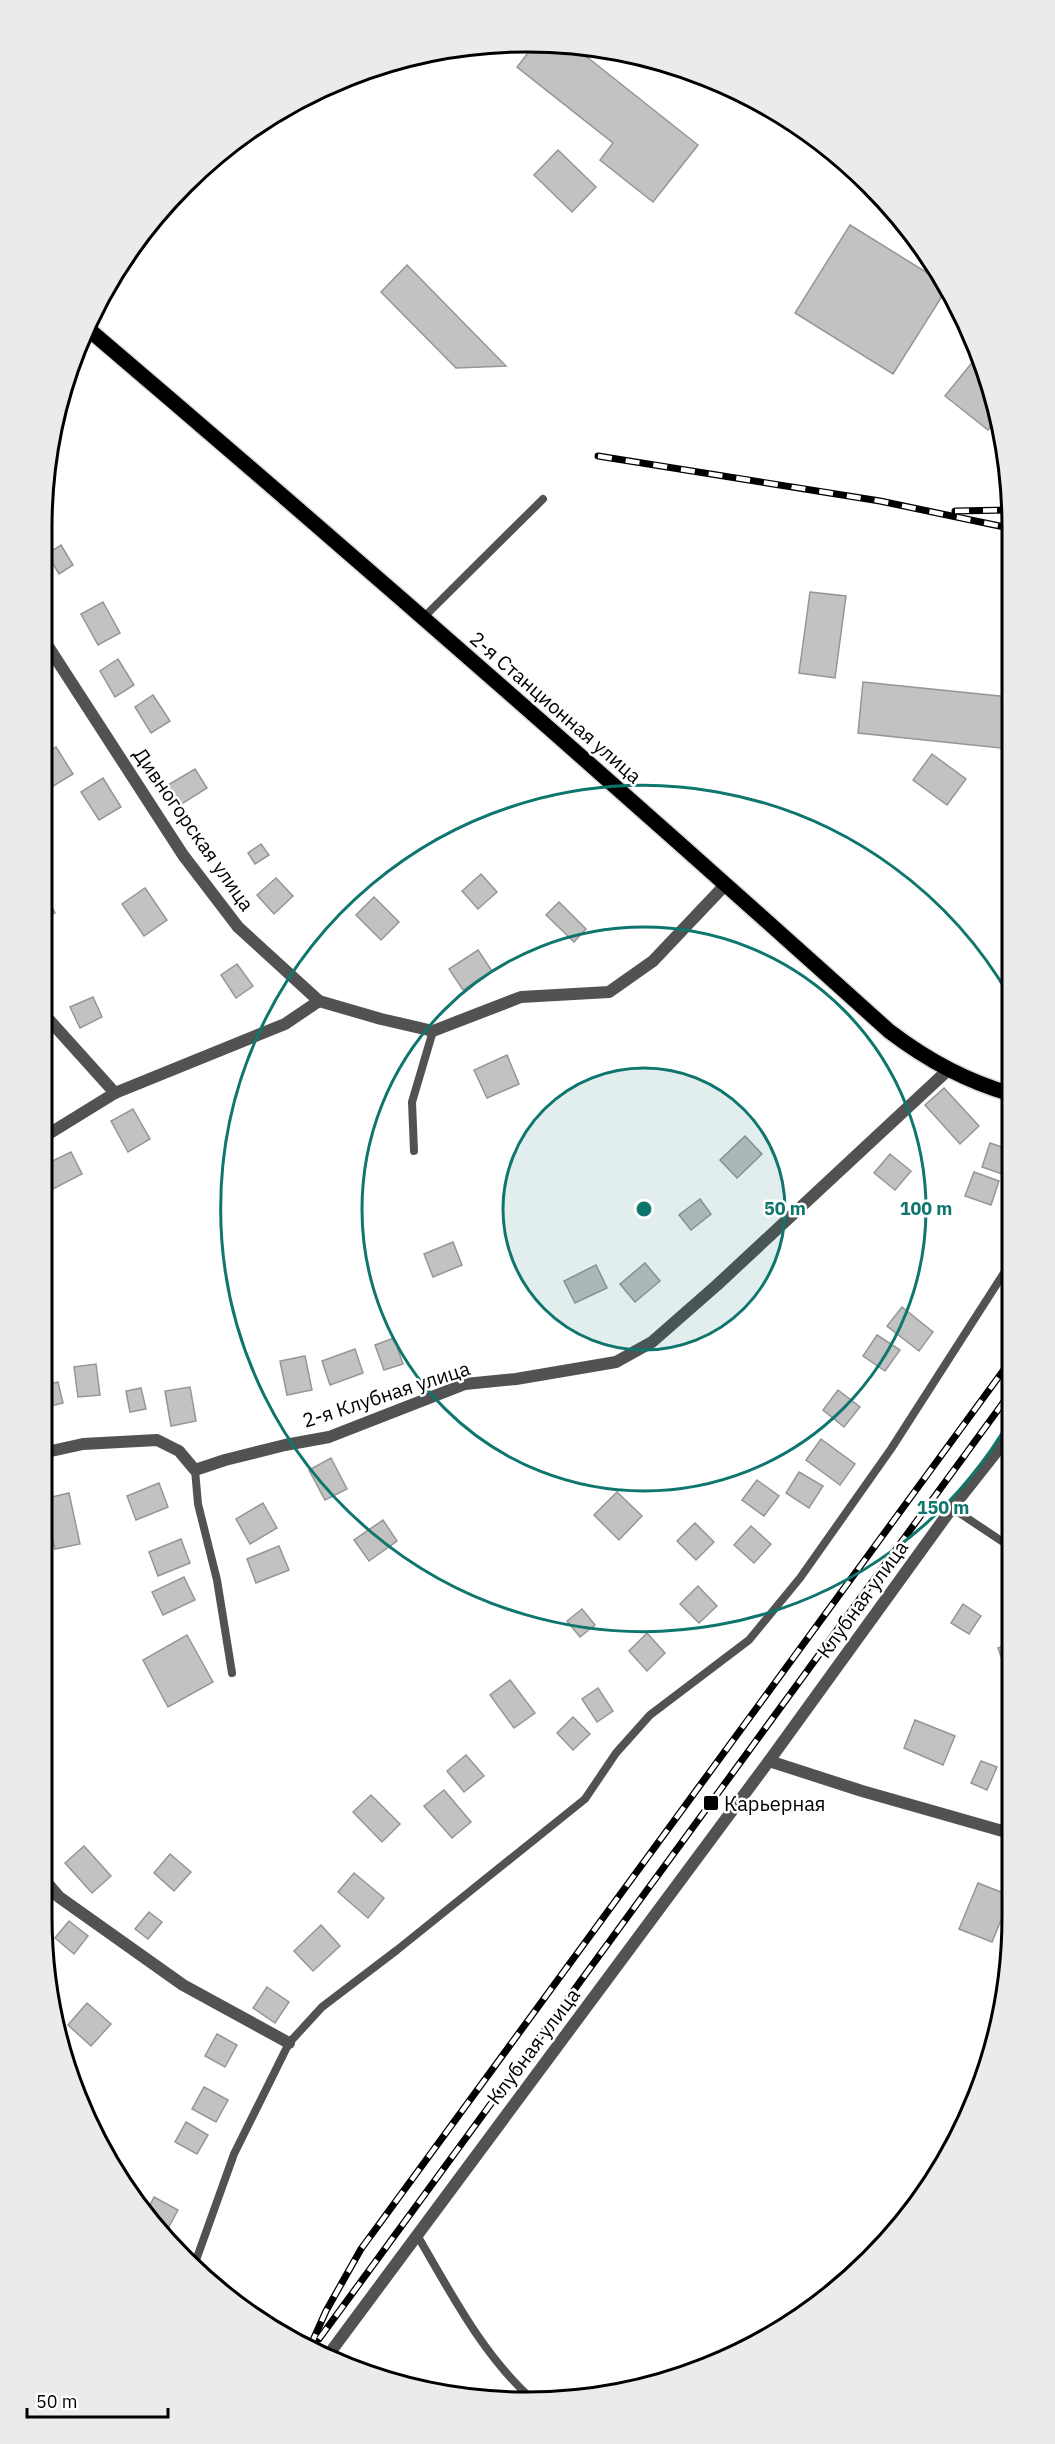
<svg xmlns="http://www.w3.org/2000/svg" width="1055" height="2444" font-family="'IBM Plex Sans',sans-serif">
	<rect width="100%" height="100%" fill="#fff"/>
	<g fill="#c2c2c2" stroke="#969696" stroke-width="1.5">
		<path d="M535,44L573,46L698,145L653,202L600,160L613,143L517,67Z"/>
		<path d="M558,150L596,187L572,212L534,175Z"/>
		<path d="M850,225L942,282L946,290L893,374L795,313Z"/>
		<path d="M407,265L506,366L456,368L381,292Z"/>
		<path d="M979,354L997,419L988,430L945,396Z"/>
		<path d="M61,545L73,565L59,574L47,554Z"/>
		<path d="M810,592L846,596L835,678L799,673Z"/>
		<path d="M103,602L120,633L98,645L81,614Z"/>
		<path d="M118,659L134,685L115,697L100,671Z"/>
		<path d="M863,682L1009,697L1010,749L858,733Z"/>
		<path d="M153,695L170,721L151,733L135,707Z"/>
		<path d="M56,747L73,774L45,791L42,787V756Z"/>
		<path d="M932,754L966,779L947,805L913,780Z"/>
		<path d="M195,769L207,788L180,805L168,785Z"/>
		<path d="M103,778L121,807L99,820L81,792Z"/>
		<path d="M1010,843V860L1003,847Z"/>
		<path d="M261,844L269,855L255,864L248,853Z"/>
		<path d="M481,874L497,892L478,909L462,891Z"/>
		<path d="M276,878L293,896L274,914L257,895Z"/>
		<path d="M42,888L55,913L42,919Z"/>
		<path d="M145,888L167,920L144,936L122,904Z"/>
		<path d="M374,897L399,922L381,940L356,915Z"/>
		<path d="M559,902L586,929L574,942L546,915Z"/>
		<path d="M478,950L492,971L463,990L449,969Z"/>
		<path d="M237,964L253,986L236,998L221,975Z"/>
		<path d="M93,997L102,1017L80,1028L70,1007Z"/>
		<path d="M507,1055L519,1084L487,1098L474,1070Z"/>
		<path d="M944,1088L979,1126L960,1144L925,1105Z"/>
		<path d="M133,1109L150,1139L128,1152L111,1121Z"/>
		<path d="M745,1136L762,1154L737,1178L720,1160Z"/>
		<path d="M990,1143L1011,1150V1166L1008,1176L982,1167Z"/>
		<path d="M71,1152L82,1174L51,1190L42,1171V1166Z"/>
		<path d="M890,1154L911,1171L895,1190L874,1173Z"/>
		<path d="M974,1172L999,1181L991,1205L965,1196Z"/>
		<path d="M700,1199L711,1214L691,1230L679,1215Z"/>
		<path d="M453,1242L462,1265L433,1277L424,1254Z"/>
		<path d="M645,1263L660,1281L635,1302L620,1284Z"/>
		<path d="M596,1265L607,1288L575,1303L564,1281Z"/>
		<path d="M902,1307L933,1332L919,1351L887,1326Z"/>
		<path d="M877,1335L900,1350L885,1371L863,1356Z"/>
		<path d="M394,1338L403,1364L384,1370L375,1345Z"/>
		<path d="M355,1349L363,1373L330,1385L322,1361Z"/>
		<path d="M305,1356L312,1390L287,1395L280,1361Z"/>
		<path d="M96,1364L100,1395L78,1397L74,1367Z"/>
		<path d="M58,1382L63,1403L43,1408L42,1386Z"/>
		<path d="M190,1387L196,1421L171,1426L165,1391Z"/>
		<path d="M141,1388L146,1409L130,1412L126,1391Z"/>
		<path d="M838,1390L860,1407L844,1427L823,1410Z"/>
		<path d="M821,1439L855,1464L840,1485L806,1460Z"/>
		<path d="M331,1458L347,1489L325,1500L309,1470Z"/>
		<path d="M799,1472L823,1486L809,1508L786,1493Z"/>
		<path d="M757,1480L779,1496L764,1516L742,1500Z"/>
		<path d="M159,1483L168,1507L136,1520L127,1496Z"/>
		<path d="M617,1492L642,1516L619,1540L594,1515Z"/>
		<path d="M69,1493L80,1544L55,1549L43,1499Z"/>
		<path d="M263,1503L277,1528L250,1544L236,1519Z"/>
		<path d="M383,1520L397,1541L369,1561L354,1540Z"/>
		<path d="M695,1523L714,1542L696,1560L677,1541Z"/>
		<path d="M751,1526L771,1544L754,1563L734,1545Z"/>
		<path d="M181,1539L190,1563L158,1576L149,1552Z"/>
		<path d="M279,1546L289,1570L256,1583L247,1559Z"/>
		<path d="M184,1577L195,1600L163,1615L152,1592Z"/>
		<path d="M698,1586L717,1606L699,1623L680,1604Z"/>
		<path d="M963,1604L981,1616L969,1634L951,1623Z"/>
		<path d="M582,1609L595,1625L580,1637L567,1621Z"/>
		<path d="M647,1633L665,1653L647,1671L629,1651Z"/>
		<path d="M187,1635L213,1682L168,1707L143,1660Z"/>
		<path d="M1012,1643V1666L1005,1668L998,1648Z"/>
		<path d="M510,1680L535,1713L514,1728L490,1695Z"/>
		<path d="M598,1688L613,1711L597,1722L582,1699Z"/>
		<path d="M573,1717L590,1734L573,1750L557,1733Z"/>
		<path d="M915,1720L955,1736L943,1765L904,1748Z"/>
		<path d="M466,1755L484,1776L464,1792L447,1771Z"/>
		<path d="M981,1761L997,1767L987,1790L971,1783Z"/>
		<path d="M444,1790L471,1822L452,1838L424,1806Z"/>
		<path d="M371,1795L400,1824L382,1842L353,1812Z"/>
		<path d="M84,1846L111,1876L92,1893L65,1863Z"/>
		<path d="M170,1854L191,1872L174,1891L154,1873Z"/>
		<path d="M354,1873L384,1898L368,1918L338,1892Z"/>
		<path d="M978,1883L1011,1896L992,1942L959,1929Z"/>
		<path d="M149,1912L162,1922L148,1939L135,1929Z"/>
		<path d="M69,1921L88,1936L74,1954L55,1938Z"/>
		<path d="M321,1925L340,1946L313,1971L294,1951Z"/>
		<path d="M267,1987L289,2002L275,2023L253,2008Z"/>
		<path d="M87,2003L111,2024L91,2046L68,2025Z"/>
		<path d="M217,2034L237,2045L225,2067L205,2056Z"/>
		<path d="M204,2087L228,2100L216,2122L192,2109Z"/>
		<path d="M186,2122L208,2135L197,2154L175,2142Z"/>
		<path d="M154,2197L178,2210L166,2232L155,2226L146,2213Z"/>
	</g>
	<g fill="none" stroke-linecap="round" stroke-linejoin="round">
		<defs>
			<path id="primary" d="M87,328C358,559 625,793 889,1031C927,1060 965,1081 1011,1094"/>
		</defs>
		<use href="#primary" stroke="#dbdbdb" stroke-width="18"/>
		<g stroke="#525252" stroke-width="8">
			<path d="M423,618L543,499"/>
			<path d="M414,1151L412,1102L433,1031"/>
			<path d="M195,1470L198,1504L217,1580L232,1673"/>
			<path d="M952,1508L1012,1548"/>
			<path d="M417,2235C451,2293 483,2356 534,2401"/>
			<path d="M195,2263L234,2154L289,2043L322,2007L397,1950L585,1799L616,1753L650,1715L749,1640L800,1578L891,1449L1011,1262"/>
		</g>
		<g stroke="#525252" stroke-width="12">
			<path d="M42,637L183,855L238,927L319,1001L381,1019L433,1031L521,997L609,992L653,961L726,884"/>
			<path d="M42,1012L115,1093"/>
			<path d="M42,1138L115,1093L285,1024L319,1001"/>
			<path d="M42,1453L83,1444L157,1440L179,1451L195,1470L225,1460L285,1445L329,1437L465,1384L516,1379L616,1362L652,1342L717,1285L948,1070"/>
			<path d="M769,1761L862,1791L1013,1834"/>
			<path d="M42,1877L59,1897L183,1985L289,2043"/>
			<path d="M329,2354L769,1761L952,1508L1012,1432"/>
		</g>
		<use href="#primary" stroke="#000" stroke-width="15"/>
		<defs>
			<g id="rail">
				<path d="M598,456L880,501L1009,528"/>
				<path d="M955,511L1009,510"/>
				<path d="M319,2339L1011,1392"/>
				<path d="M310,2347L326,2311L361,2249L1011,1360"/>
			</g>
		</defs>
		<use href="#rail" stroke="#000" stroke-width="7"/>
		<use href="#rail" stroke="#fff" stroke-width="4.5" stroke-dasharray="14" stroke-linecap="butt"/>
	</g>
	<circle cx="644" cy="1209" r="141" fill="#0f766e" fill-opacity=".12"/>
	<g fill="none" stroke="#0f766e" stroke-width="3">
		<circle cx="644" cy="1209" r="141"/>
		<circle cx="644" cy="1209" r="282"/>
		<path d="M1010 1420A423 423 0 1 1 1010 997"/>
	</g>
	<rect fill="#000" stroke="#fff" stroke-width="2" x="703" y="1795" width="16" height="16" rx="3"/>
	<g text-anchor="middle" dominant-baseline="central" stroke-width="5" stroke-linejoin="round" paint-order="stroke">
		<g font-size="20" fill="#000" stroke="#fff">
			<text transform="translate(556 707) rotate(41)">2-я Станционная улица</text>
			<text transform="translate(194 829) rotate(55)">Дивногорская улица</text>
			<text transform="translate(386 1394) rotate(-18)">2-я Клубная улица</text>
			<text transform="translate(862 1599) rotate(-54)">Клубная улица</text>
			<text transform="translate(533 2046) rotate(-53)">Клубная улица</text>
		</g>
		<g font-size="20" fill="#000" stroke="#fff" text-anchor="start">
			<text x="724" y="1803">Карьерная</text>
		</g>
	</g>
	<path d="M0 0H1055V2444H0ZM527 52H527A475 475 0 0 1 1002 527V1917A475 475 0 0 1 527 2392H527A475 475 0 0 1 52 1917V527A475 475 0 0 1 527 52Z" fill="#ebebeb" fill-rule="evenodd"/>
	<path fill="none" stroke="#000" stroke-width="3" d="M527 52H527A475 475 0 0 1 1002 527V1917A475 475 0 0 1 527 2392H527A475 475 0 0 1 52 1917V527A475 475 0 0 1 527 52Z"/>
	<circle cx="644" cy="1209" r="9" fill="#0f766e" stroke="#fff" stroke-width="3"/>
	<g font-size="18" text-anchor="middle" font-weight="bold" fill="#0f766e" stroke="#fff" stroke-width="5" stroke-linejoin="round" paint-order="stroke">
		<text x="785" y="1215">50 m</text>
		<text x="926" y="1215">100 m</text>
		<text x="943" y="1514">150 m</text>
	</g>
	<path d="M27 2408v9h141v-9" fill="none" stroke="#000000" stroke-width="3"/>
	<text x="36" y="2408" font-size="18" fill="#000000" stroke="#ffffff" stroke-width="4.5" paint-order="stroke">50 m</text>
</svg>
